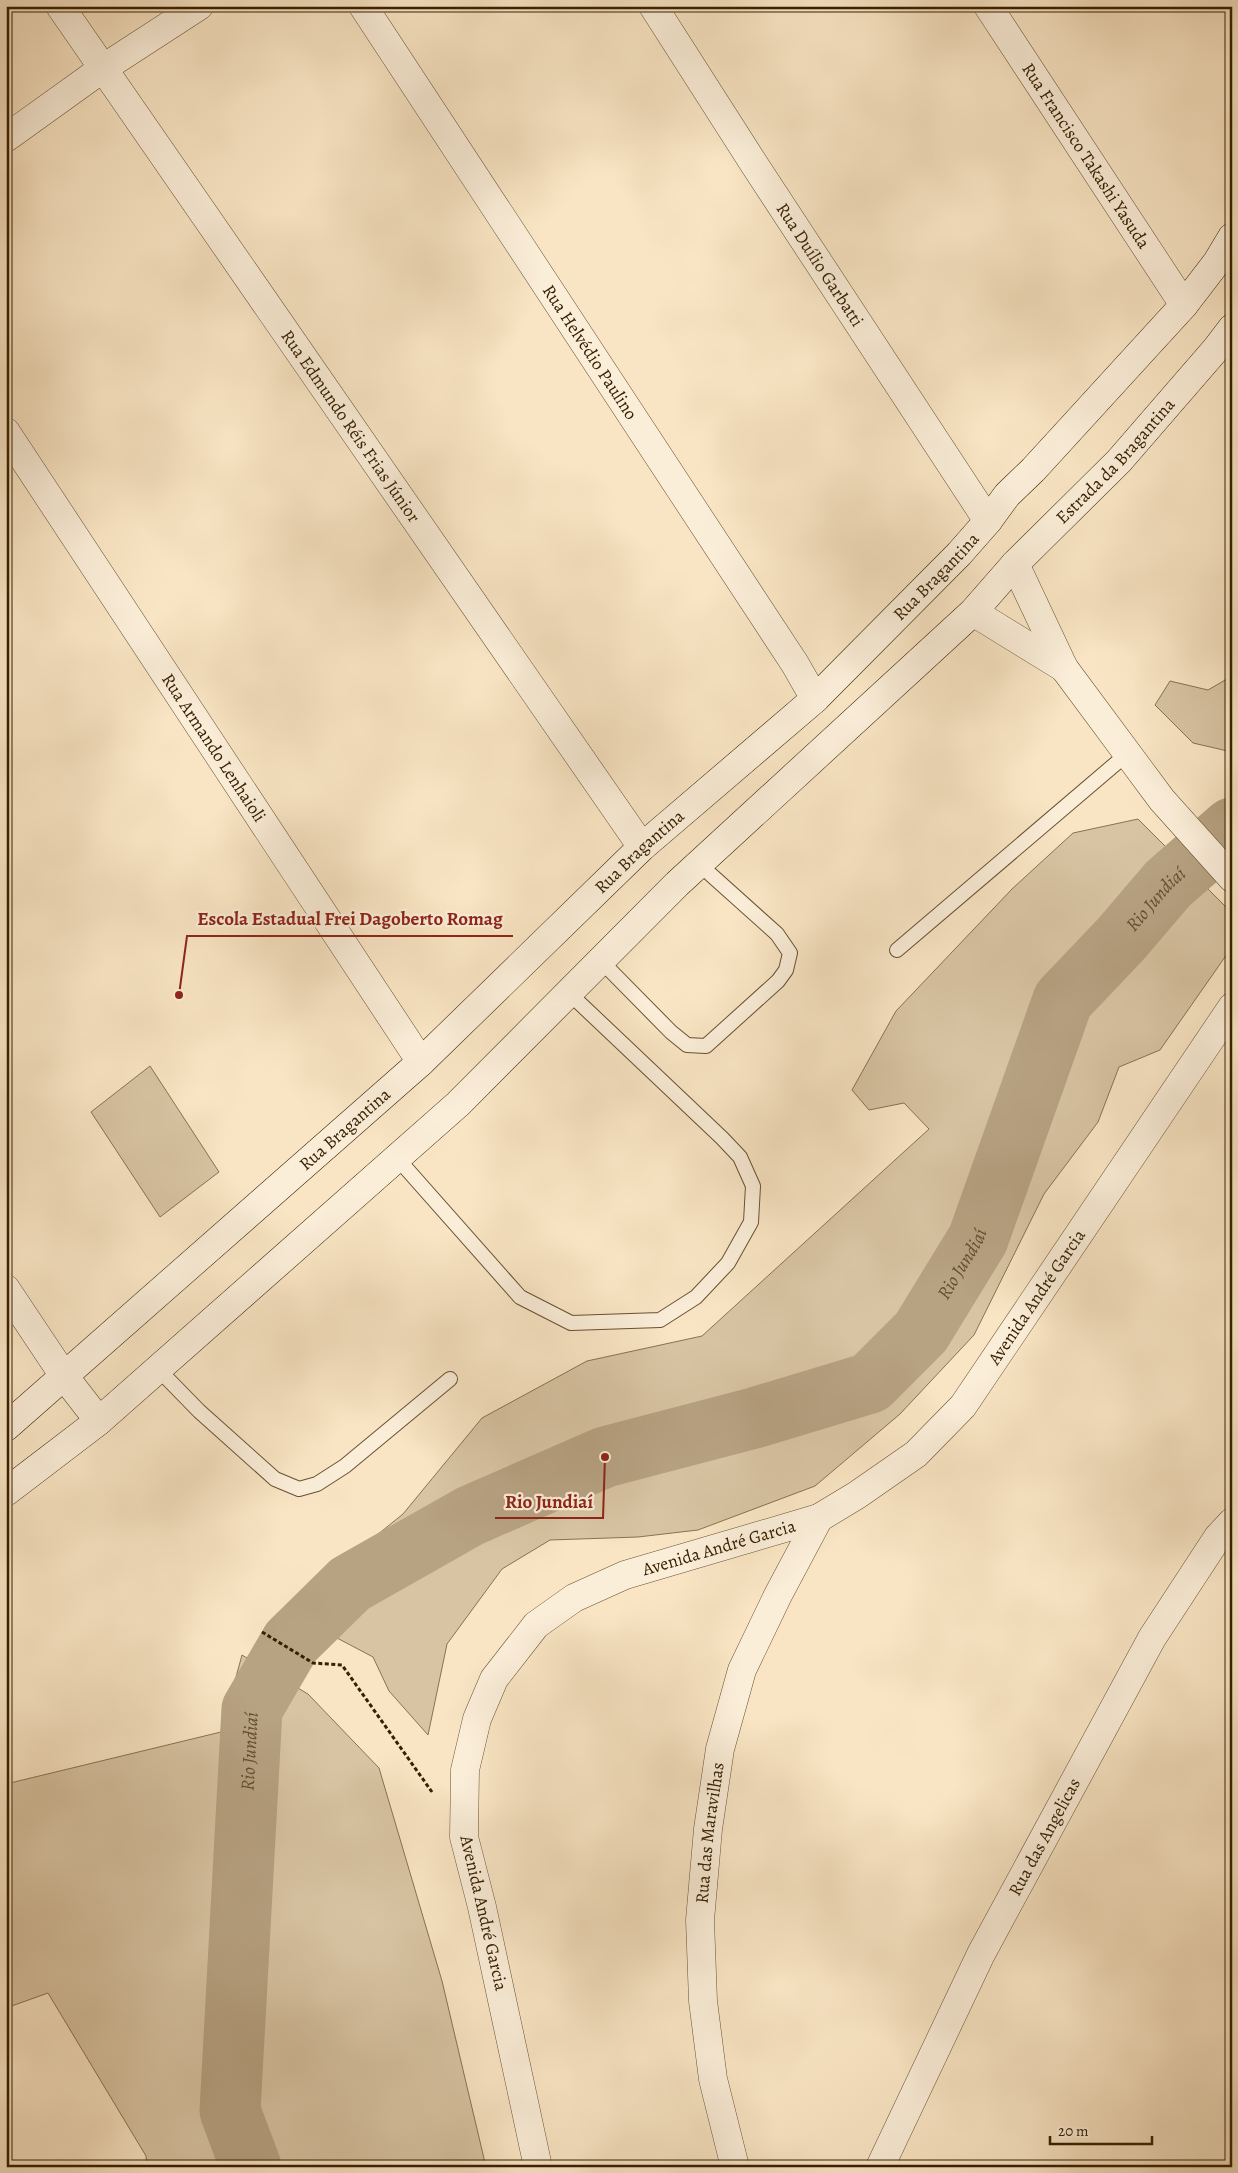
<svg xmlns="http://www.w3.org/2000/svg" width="1238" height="2173" font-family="Alegreya,serif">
	<rect width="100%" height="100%" fill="#f9e5c4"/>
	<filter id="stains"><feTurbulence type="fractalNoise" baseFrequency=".004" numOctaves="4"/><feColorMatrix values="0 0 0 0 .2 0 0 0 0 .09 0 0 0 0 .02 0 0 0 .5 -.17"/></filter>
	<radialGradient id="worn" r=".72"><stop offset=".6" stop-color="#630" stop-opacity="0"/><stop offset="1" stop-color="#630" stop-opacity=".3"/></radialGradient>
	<g fill="#d8c4a3" stroke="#877252">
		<path d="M1232,676V752L1193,743L1155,705L1170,681L1208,690Z"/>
		<path d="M1138,819L1232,913V947L1160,1050L1119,1067L1098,1122L1044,1194L974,1335L900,1414L815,1486L698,1530L638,1537L550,1540L502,1569L447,1644L428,1735L389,1691L373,1657L284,1610L403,1514L482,1418L587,1361L702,1336L929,1129L904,1103L869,1110L852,1090L896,1011L1012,889L1073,833Z"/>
		<path d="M150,1066L219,1172L160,1217L91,1112Z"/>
		<path d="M242,1655L308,1694L379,1768L442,1981L486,2167H147L146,2156L48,1993L6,2008V1784L221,1732Z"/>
	</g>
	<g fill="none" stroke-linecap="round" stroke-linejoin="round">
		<path stroke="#b7a282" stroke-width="61" id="s1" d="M251,2167L230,2111L252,1709L291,1642L350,1584L470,1516L605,1457L754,1418L870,1383L921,1332L978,1239L1063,1000L1121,939L1168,884L1232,828"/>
		<defs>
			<g id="service">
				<path d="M897,950L1127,754"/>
				<path d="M601,961L671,1032L687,1045L706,1046L778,981L786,970L790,953L777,934L699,864"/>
				<path d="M397,1158L520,1297L571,1323L660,1320L696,1297L728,1263L751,1222L753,1186L740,1157L722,1138L569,993"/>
				<path d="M158,1369L199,1411L275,1479L299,1489L317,1484L345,1466L450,1379"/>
			</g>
			<g id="minor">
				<path id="s2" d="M60,6L642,847"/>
				<path id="s3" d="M363,6L795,664L815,699"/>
				<path id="s4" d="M653,6L754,164L988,521"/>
				<path id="s5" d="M988,6L1184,305"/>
				<path d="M6,138L102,69L199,6"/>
				<path id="s6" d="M6,432L421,1062"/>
				<path d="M6,1289L64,1376L99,1421"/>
				<path id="s7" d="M538,2167L482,1907L464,1837L465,1770L477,1719L494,1679L536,1625L574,1598L625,1575L819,1518"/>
				<path id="s8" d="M735,2167L713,2079L703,2001L700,1920L708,1829L720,1749L742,1670L778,1595L819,1518"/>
				<path id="s9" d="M880,2167L981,1954L1152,1638L1218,1537L1232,1522"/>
			</g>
			<g id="tertiary">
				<path d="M1015,564L1064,668L1162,800L1232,878"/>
				<path d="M973,612L1064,668"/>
				<path id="s10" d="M819,1518L857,1495L916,1454L963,1406L1232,1007"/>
			</g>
			<g id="secondary">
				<path id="s11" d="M6,1427L421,1062L642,847L815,699L959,554L988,521L1007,495L1033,470L1184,305L1217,262L1232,237"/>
				<path id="s12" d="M6,1492L99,1421L458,1104L677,884L973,612L1015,564L1119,461L1216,349L1232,328"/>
			</g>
		</defs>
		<use href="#service" stroke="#675132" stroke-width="16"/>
		<use href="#minor" stroke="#675132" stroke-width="29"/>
		<use href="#tertiary" stroke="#675132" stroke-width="29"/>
		<use href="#secondary" stroke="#362002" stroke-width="29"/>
		<path stroke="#362002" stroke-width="3" stroke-dasharray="4 2.5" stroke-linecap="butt" d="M262,1632L313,1663L342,1665L432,1792"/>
		<use href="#service" stroke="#fbeed9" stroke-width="14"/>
		<use href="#minor" stroke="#fbeed9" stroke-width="28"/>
		<use href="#tertiary" stroke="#fbeed9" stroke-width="28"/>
		<use href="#secondary" stroke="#fbeed9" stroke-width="28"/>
	</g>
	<g text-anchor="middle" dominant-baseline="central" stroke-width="4.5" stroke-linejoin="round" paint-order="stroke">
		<g font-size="18" fill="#362002" stroke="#fbeed9">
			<text stroke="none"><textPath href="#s5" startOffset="179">Rua Francisco Takashi Yasuda</textPath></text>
			<text stroke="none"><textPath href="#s4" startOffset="308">Rua Duílio Garbatti</textPath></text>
			<text stroke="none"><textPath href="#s3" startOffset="414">Rua Helvédio Paulino</textPath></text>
			<text stroke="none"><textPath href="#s2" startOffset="511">Rua Edmundo Réis Frias Júnior</textPath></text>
			<text stroke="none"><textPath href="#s12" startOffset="1516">Estrada da Bragantina</textPath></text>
			<text stroke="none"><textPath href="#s11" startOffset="1261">Rua Bragantina</textPath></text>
			<text stroke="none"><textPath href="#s6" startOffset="378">Rua Armando Lenhaioli</textPath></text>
			<text stroke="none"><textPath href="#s11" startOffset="856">Rua Bragantina</textPath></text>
			<text stroke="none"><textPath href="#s11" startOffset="451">Rua Bragantina</textPath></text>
			<text stroke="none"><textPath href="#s10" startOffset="315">Avenida André Garcia</textPath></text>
			<text stroke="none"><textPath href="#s7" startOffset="770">Avenida André Garcia</textPath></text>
			<text stroke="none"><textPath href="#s8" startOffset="338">Rua das Maravilhas</textPath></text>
			<text stroke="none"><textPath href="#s9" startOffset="369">Rua das Angelicas</textPath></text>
			<text transform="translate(484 1913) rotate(77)">Avenida André Garcia</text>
		</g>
		<g font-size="19" font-style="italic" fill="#634e2f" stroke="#fbeed9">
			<text stroke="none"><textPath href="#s1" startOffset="1755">Rio Jundiaí</textPath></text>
			<text stroke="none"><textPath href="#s1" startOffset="1335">Rio Jundiaí</textPath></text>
			<text stroke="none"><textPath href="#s1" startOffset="420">Rio Jundiaí</textPath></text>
		</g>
	</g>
	<path fill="none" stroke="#8f2418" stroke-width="2" d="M179 995L187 936H513M605 1457L603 1518H495"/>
	<g fill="#8f2418" stroke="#fbeed9" stroke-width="2">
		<circle cx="179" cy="995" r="5"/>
		<circle cx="605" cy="1457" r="5"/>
	</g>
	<g font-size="19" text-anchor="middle" font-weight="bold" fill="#8f2418" stroke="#fbeed9" stroke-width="4.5" stroke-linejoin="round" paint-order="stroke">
		<text x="350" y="925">Escola Estadual Frei Dagoberto Romag</text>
		<text x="549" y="1508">Rio Jundiaí</text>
	</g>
	<rect width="1238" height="2173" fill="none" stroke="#f9e5c4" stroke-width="25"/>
	<rect x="8" y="8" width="1223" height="2158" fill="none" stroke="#362002" stroke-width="2.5"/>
	<rect x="12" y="12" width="1213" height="2148" fill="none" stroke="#362002"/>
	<path d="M1050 2136v8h102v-8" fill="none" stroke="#362002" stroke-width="2.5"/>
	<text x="1058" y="2136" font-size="15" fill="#362002" stroke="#fbeed9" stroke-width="4" paint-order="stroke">20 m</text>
	<rect width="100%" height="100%" filter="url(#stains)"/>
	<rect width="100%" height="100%" fill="url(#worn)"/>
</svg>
